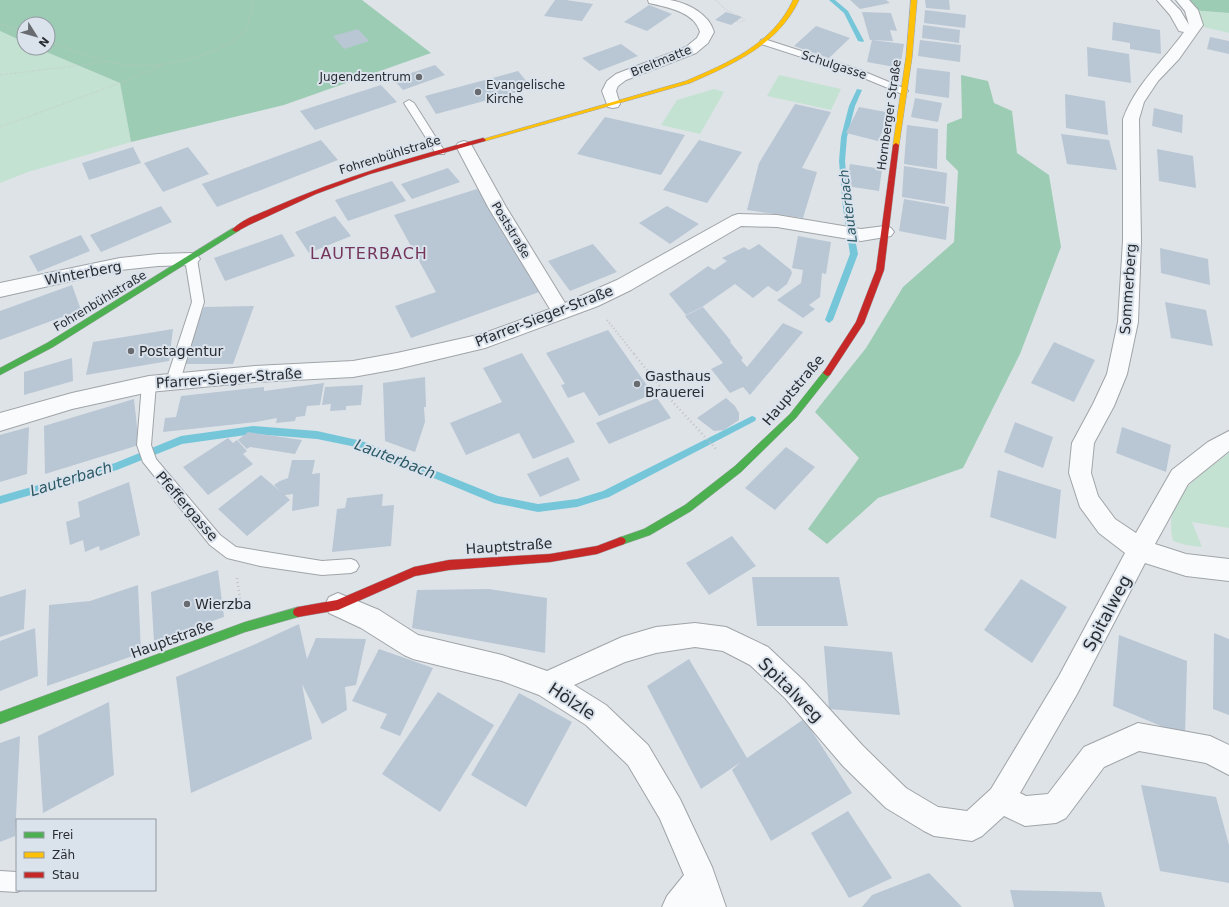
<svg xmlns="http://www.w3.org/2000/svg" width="1229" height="907" font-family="'DejaVu Sans',sans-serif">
	<rect width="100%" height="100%" fill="#dee3e8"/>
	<g fill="#c4e2d2">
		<path d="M1191,10L1229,13V33L1196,25Z"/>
		<path d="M0,31L24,42V48H37L120,83L131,142L28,172L0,183Z"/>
		<path d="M779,75L841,89L831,110L767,96Z"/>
		<path d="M714,89L724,92L700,134L661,125L677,100Z"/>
		<path d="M1229,453V528L1192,522L1202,547L1186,545L1173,541C1162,498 1199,476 1229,453Z"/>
	</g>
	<g fill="#9dccb4">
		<path d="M0,0H362L431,53L284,105L131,142L120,83L37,48H48V24H24V42L0,31Z"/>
		<path d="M1182,0H1229V13L1191,10Z"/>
		<path d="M961,75L988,81L994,103L1012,111L1017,153L1049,175L1061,247L1020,354L963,468L878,498L827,544L808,529L859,458L815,412L866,348L903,287L954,242L958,171L946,159L947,124L962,118Z"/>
	</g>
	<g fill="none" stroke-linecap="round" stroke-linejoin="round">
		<g fill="#76c6da" fill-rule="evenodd">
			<path d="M829,0H835L848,11L864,41L863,42L858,41L844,13Z"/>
			<path d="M857,89L862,90L855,106L847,137L845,161L849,208L858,254L833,320L829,323L825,320L850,254L843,208L839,161L841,137L849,106Z"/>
			<path d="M752,416L755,417L756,419L755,421L609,497L577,507L538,512L494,503L361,448L317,439L253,434L182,444L117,470L0,504V496L115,463L181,436L253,426L317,431L362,441L498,496L538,504L577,499L603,491Z"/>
		</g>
	</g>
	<g fill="#b9c6d4">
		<path d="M555,0H566L593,4L582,21L544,16Z"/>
		<path d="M850,0H886L890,3L860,9Z"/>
		<path d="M925,0H949L950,10L926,8Z"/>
		<path d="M649,5L672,14L647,31L624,22Z"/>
		<path d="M925,10L966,15L965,28L924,23Z"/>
		<path d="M726,12L742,17L731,25L715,20Z"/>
		<path d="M862,12L891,13L897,31L890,30L893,41L870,40Z"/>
		<path d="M1113,22L1160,30L1161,54L1130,49V43L1112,40Z"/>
		<path d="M923,25L960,30L959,43L922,38Z"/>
		<path d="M816,26L850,38L829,58L794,46Z"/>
		<path d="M358,29L369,41L344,49L333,36Z"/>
		<path d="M1210,37L1229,41V54L1207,49Z"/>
		<path d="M872,40L904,44L900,68L867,62Z"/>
		<path d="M920,40L961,45L960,62L918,56Z"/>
		<path d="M621,44L638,56L599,71L582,58Z"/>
		<path d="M1087,47L1129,54L1131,83L1088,76Z"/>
		<path d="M435,65L445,75L403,90L393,79Z"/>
		<path d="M917,68L950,72L949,98L915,93Z"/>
		<path d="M518,71L532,88L436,114L425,96Z"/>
		<path d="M381,85L397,102L315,130L300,111Z"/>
		<path d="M1065,94L1105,101L1108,135L1066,128Z"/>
		<path d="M915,98L942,103L938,122L911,117Z"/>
		<path d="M795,104L831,112L802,168L817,172L803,218L747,210L759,163Z"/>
		<path d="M859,107L891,113L878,141L846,133Z"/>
		<path d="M1154,108L1183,115L1182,133L1152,126Z"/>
		<path d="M605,117L685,135L661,175L577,154Z"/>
		<path d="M907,125L938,129L937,169L904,164Z"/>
		<path d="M1061,134L1109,140L1117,170L1067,164Z"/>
		<path d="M321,140L338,160L217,207L202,184Z"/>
		<path d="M699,140L742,152L707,203L663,190Z"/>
		<path d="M133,147L141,163L89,180L82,163Z"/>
		<path d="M188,147L209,174L163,192L144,163Z"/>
		<path d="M1157,149L1193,156L1196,188L1159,181Z"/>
		<path d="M850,164L882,169L879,191L846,186Z"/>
		<path d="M904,166L947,173L945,204L902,197Z"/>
		<path d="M448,168L460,182L412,199L401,184Z"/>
		<path d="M392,181L406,201L348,221L335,200Z"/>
		<path d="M477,189L545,290L411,338L395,306L436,292L394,215Z"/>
		<path d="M904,199L949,207L946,240L899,231Z"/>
		<path d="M161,206L172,222L101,252L90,235Z"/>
		<path d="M667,206L699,224L670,244L639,223Z"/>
		<path d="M335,216L351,236L309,253L295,232Z"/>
		<path d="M282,234L295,256L225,281L214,258Z"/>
		<path d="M81,235L90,251L38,272L29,256Z"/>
		<path d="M798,236L831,242L826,274L822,273L820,297L809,305L815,309L803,318L777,300L801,283L803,270L792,268Z"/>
		<path d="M593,244L617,272L570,291L548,261Z"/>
		<path d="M759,244L791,270L792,273L787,284L777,292L768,286L753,298L735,284L702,307L686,315L669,294L708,266L714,270L727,261L722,258L744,247L749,250Z"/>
		<path d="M1160,248L1208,259L1210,285L1161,273Z"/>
		<path d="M72,285L81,310L0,340V311Z"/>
		<path d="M1165,302L1206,310L1213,346L1171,338Z"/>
		<path d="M254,306L233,364H180L204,307Z"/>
		<path d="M703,307L731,341L730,342L743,358L741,360L747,367L783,323L803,332L750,395L743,387L730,393L711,369L723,363L685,316Z"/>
		<path d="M173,329L169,361L86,375L93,342Z"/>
		<path d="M608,330L653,394L599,416L584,392L568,398L561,385L565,384L546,353Z"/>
		<path d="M1054,342L1095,360L1074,402L1031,383Z"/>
		<path d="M522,353L575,442L533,459L519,433L466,455L450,423L502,402L483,368Z"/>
		<path d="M72,358L73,381L24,395V372Z"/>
		<path d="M425,377L426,407H424L425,422L415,452L385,441L383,383Z"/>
		<path d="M324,383L320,405L307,406L305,416L296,417L295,421L276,423L277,418L256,422L163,432L165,418L176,417L181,396L264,387V391Z"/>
		<path d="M363,385L361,405L346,406V410L330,411L331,404L322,405L325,387Z"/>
		<path d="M657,398L671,418L609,444L596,423Z"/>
		<path d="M726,398L735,406L739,413V420L724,430L714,431L697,418Z"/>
		<path d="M134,399L139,445L45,474L44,426Z"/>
		<path d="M1015,422L1053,437L1043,468L1004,452Z"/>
		<path d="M29,427L27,474L0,482V435Z"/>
		<path d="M1122,427L1171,445L1166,472L1116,453Z"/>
		<path d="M248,432L302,440L295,454L250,447L247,449L238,440Z"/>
		<path d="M228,438L233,443L237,440L247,451L243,454L253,464L208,495L183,467Z"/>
		<path d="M786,447L815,467L775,510L745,488Z"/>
		<path d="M568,457L580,480L540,497L527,474Z"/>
		<path d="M292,460H315L312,474L320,473L319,506L292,511L293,494L285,495L290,500L247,536L218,509L261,475L281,492L274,485L280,481L288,478Z"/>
		<path d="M998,470L1061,490L1056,539L990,517Z"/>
		<path d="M129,482L140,535L100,551L99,546L85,552L83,540L70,545L66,522L80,517L78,502Z"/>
		<path d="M383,494L382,506L394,505L391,546L332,552L337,509L345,508L347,498Z"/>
		<path d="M732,536L756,566L709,595L686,563Z"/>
		<path d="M218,570L224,617L154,641L151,592Z"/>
		<path d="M752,577H839L848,626H757Z"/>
		<path d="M1021,579L1067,607L1032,663L984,630Z"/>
		<path d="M138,585L141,653L47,686L49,605L90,601Z"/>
		<path d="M26,589L24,629L0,637V597Z"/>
		<path d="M489,589L547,598L545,653L412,628L417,590Z"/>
		<path d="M299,624L307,659L316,638L366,639L356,685L345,687L347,710L322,724L302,684L312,739L191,793L176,677L251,646Z"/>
		<path d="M35,628L38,676L0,691V641Z"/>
		<path d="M1214,633L1229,639V715L1213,709Z"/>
		<path d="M1119,635L1187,661L1185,736L1113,706Z"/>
		<path d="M824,646L892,652L900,715L829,709Z"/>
		<path d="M379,649L433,668L400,736L380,728L387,714L352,701Z"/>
		<path d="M689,659L747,758L804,719L852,793L771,841L732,770L741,762L701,789L647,686Z"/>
		<path d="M438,692L494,725L440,812L382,774Z"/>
		<path d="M519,693L572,722L526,807L471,775Z"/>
		<path d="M109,702L114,775L43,813L38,736Z"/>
		<path d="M20,736L15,836L0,842V743Z"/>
		<path d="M1141,785L1216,797L1229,845V883L1160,871Z"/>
		<path d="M848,811L892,878L849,898L811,833Z"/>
		<path d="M929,873L962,907H862L872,895Z"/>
		<path d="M1010,890L1101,892L1105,907H1014Z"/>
	</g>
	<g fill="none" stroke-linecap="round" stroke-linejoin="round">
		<defs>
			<g id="lane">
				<path d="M764,39L860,70L906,89L908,91L903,94L900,93L854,74L761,44L760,42L761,40Z"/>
				<path d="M409,100L414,103L445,152L444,154H436L435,152L404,103Z"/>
				<path d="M191,255L195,256L197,259L204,302L180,381L178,385L173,386L168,385L166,381L192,302L185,259L187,256Z"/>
				<path d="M149,379L154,380L156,384L151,445L156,459L220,535L236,547L322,561L351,559L356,561L359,566L356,571L351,573L322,575L260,566L227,558L210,545L143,462L137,445L142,384L144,380Z"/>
				<path d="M0,871L17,872V890H21L17,892L0,891Z"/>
			</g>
			<g id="street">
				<path d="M648,0C655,0 663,0 670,0C688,3 709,14 714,32L708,43L696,53L626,80L618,86L616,91L620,104L618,107L613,108L608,107L602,91L607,81L616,74L686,47L697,38L700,32C695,12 667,7 649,3Z"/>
				<path d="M1157,0H1170L1180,10L1189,25L1185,11L1176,0H1189L1198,10L1203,25L1179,59L1158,81L1144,102L1139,119L1141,241L1138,322L1127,374L1114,406L1094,443L1091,473L1098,496L1115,519L1136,533L1172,470L1208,442L1229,431V451L1188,484L1155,544L1186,554L1229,559V581L1186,576L1145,563L1077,694L1020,793L1026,796L1048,794L1084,747L1138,723L1210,736L1229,745V775L1206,763L1139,751L1104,767L1066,818L1056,823L1025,826L1004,816L982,836L972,841L934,836L924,831L886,808L843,766L785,698L750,665L723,651L695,647L656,653L625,662L574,685L606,705L648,745L680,799L712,867L726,907H662L667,896L684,875L660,819L628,765L586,725L539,695L502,681L413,659L404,655L361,628L329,613L325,605L329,597L338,593L379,610L418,635L502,655L547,671L622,637L656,627L695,623L726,627L768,647L803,680L863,746L906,788L938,807L967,811L991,789L1059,676L1125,553L1099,533L1080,507L1069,473L1072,443L1093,404L1107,374L1118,322L1123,241V119C1137,82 1162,63 1184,32L1179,31L1170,15Z"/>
				<path d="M464,141L470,143L472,146L506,207L565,303L617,280L732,216L738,214L777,215L861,229L885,226L891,228L894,232L891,236L861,241L777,227L741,226L631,290L598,306L485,348L397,369L353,377L255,382L149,392L72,409L0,431V413L72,393L149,376L255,366L353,361L397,353L482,334L550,309L488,207L456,146L458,143Z"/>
				<path d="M191,253L197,255L200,259L197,263L191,265L158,266L120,270L0,297V283L120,258L158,254Z"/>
			</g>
			<g id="fast">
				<path d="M233,228H236L240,230L53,347L0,375V368L47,343Z"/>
				<path d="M827,370L830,371L831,373L830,375L796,418L741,472L691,511L650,535L621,545L618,544L616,541L618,538L644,529L685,505L735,466L790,414L824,371Z"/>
				<path d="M298,607L302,609L303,612L302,615L298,617L245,632L0,724V712L245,622Z"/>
			</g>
			<g id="slow">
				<path d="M793,0H799C778,45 733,64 690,83L485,141L480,140L686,81C728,63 773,44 793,0Z"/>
				<path d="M911,0H917L912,57L899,145L896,147L893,145L906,57Z"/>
			</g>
			<g id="jam">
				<path d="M483,138L486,140L485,141L370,174L316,194L249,225L236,232L232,230C242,219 259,214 272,208C340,178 411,157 483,138Z"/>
				<path d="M896,143L899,145L884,270L864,323L830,375L827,376L823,373L856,322L876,270L893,145Z"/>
				<path d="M621,537L624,538L626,541L624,544L597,554L550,562L449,570L415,576L338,610L298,617L294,615L293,612L294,609L298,607L337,600L414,567L449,560L550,554L597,546Z"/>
			</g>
		</defs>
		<use href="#lane" stroke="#a0a4a8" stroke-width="2"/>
		<use href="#street" stroke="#a0a4a8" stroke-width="2"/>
		<use href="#fast" stroke="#a0a4a8" stroke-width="1"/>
		<use href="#slow" stroke="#a0a4a8" stroke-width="1"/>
		<use href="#jam" stroke="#a0a4a8" stroke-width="1"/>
		<g stroke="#c2c3c5" stroke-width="1.5" stroke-dasharray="0.5 2" stroke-linecap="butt">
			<path d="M716,0L725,9L744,19V21L739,22L727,19"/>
			<path d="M0,24L24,32"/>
			<path d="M48,41C67,48 86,56 106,61C145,71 189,63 224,46C232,42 240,35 247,30L254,0"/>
			<path d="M0,75L106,62"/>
			<path d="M0,127L120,83L163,65"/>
		</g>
		<path stroke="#c2c3c5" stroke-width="2" stroke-dasharray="1 2.5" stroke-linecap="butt" d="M607,320L635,355"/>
		<g stroke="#c2c3c5" stroke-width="2.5" stroke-dasharray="1 3" stroke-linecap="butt">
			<path d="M634,354L671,400L717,450"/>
			<path d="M237,578L240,599"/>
		</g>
		<use href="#lane" fill="#fafbfc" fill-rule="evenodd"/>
		<use href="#street" fill="#fafbfc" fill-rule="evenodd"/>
		<use href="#fast" fill="#4caf50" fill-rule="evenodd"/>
		<use href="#slow" fill="#ffc107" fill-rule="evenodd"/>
		<use href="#jam" fill="#c62828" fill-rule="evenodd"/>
	</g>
	<g fill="#686c70" stroke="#dae2ec" stroke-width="1.5">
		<circle cx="419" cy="77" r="4"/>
		<circle cx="478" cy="92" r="4"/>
		<circle cx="131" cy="351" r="4"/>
		<circle cx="637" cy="384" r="4"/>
		<circle cx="187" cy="604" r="4"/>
	</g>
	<g text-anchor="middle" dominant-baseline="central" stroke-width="4" stroke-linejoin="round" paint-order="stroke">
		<g font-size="12" fill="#292c30" stroke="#dae2ec">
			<text transform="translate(661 61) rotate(-22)">Breitmatte</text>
			<text transform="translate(834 65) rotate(18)">Schulgasse</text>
			<text transform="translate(889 115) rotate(-82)">Hornberger Straße</text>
			<text transform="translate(390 155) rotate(-17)">Fohrenbühlstraße</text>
			<text transform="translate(511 230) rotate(59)">Poststraße</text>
			<text transform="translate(100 301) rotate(-31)">Fohrenbühlstraße</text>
		</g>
		<g font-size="12" fill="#292c30" stroke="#dae2ec" text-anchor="end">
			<text x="411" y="77">Jugendzentrum</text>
			<text x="486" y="85" text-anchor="start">Evangelische<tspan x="486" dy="14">Kirche</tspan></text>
		</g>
		<g font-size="13" font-style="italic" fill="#2a5965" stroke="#dae2ec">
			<text transform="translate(848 206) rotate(-97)">Lauterbach</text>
		</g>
		<g font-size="14" fill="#292c30" stroke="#dae2ec">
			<text transform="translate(83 273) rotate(-11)">Winterberg</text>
			<text transform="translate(1128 289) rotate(-86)">Sommerberg</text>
			<text transform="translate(544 316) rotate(-21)">Pfarrer-Sieger-Straße</text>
			<text transform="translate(229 378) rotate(-4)">Pfarrer-Sieger-Straße</text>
			<text transform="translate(793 390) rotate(-50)">Hauptstraße</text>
			<text transform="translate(187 506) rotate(49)">Pfeffergasse</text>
			<text transform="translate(509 546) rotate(-4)">Hauptstraße</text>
			<text transform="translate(172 639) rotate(-20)">Hauptstraße</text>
		</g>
		<g font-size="14" fill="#292c30" stroke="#dae2ec" text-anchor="start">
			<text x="139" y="351">Postagentur</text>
			<text x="645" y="376">Gasthaus<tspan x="645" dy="16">Brauerei</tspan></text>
			<text x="195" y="604">Wierzba</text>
		</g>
		<g font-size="15" font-style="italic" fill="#2a5965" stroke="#dae2ec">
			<text transform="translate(395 459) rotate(21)">Lauterbach</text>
			<text transform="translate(71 479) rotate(-17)">Lauterbach</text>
		</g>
		<g font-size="16" letter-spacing="1" fill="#753559" stroke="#dae2ec">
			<text x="369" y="253">LAUTERBACH</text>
		</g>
		<g font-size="17" fill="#292c30" stroke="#dae2ec">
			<text transform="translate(1107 613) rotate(-62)">Spitalweg</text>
			<text transform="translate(791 690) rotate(45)">Spitalweg</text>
			<text transform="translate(572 701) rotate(33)">Hölzle</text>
		</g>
	</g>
	<rect x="16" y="819" width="140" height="72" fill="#dae2ec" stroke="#9399a1"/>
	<rect x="24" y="832" width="20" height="6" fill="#4caf50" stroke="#9399a1"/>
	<text x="52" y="839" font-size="12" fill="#292c30">Frei</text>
	<rect x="24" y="852" width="20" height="6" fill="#ffc107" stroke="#9399a1"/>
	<text x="52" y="859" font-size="12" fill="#292c30">Zäh</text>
	<rect x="24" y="872" width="20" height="6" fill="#c62828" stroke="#9399a1"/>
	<text x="52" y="879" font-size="12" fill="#292c30">Stau</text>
	<g transform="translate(36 36) rotate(127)"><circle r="19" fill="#dae2ec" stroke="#9399a1"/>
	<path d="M0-3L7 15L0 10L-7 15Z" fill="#686c70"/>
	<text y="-6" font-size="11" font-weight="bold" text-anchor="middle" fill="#292c30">N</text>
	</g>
</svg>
